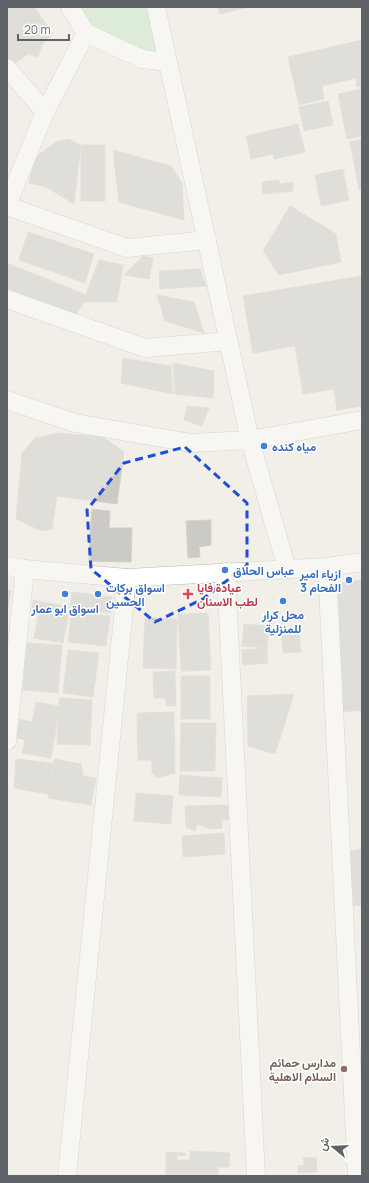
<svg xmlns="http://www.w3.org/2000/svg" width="369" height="1183" font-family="Manrope,Vazirmatn,sans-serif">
	<rect width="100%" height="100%" fill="#f1efe8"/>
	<path fill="#c5e8c5" d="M78,7H153L164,54C138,49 108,40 89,22C85,18 81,12 78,7Z"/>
	<g fill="#cccac5" stroke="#d6d1c6">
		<path d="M7,7H34L53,34L43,43L38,57L28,54L13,65L7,56Z"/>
		<path d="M218,7H250L219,14Z"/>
		<path d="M362,40V86L357,87L356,78L322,86L324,99L299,105L288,57Z"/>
		<path d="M362,89V136L347,139L338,94Z"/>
		<path d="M328,101L333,125L304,131L299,107Z"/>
		<path d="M298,124L305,152L274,159L273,154L251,159L246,136Z"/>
		<path d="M68,139L81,145L74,204L46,187L29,183L34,158L56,142Z"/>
		<path d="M362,139V189L359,190L350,142Z"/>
		<rect x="81" y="145" width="24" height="56"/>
		<path d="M113,150L171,166L182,183L184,220L119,202Z"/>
		<path d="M343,169L349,200L321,206L315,175Z"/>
		<path d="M279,180V184L293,182V191L263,194L262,182Z"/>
		<path d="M290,206L336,234L341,262L279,275L263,251Z"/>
		<path d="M28,232L94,254L85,283L19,260Z"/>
		<path d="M143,256L153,258L149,279L124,275Z"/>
		<path d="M99,260L123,265L117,302H83Z"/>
		<path d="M7,263L84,294L86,299L75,316L7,289Z"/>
		<path d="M200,269L206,286L160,289L159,271Z"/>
		<path d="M361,276L362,406L337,410L334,389L303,394L295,346L253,353L243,296Z"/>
		<path d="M157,295L194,302L204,333L165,321Z"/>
		<path d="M123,358L171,366L173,394L121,383Z"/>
		<path d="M173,363L214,371L213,398L175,394Z"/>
		<path d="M187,406L209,408L202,426L184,420Z"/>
		<path d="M59,433L103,437L124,452L117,504L57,496L52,529L42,531L16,519L22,453L35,438Z"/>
		<path d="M92,509L110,511L109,528H132L131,562L88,561Z"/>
		<path d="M211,520V545L199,547L200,557L188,558L186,521Z"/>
		<path d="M362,580V644L334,647L333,584Z"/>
		<path d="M7,590L11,591L7,614Z"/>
		<path d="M72,592L112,597L111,613L70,607Z"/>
		<path d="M33,600L65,606L68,617L63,643L34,638L39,611L32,609Z"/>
		<path d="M86,613L110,616L106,646L68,642L71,618Z"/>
		<path d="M208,613L211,670L181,671L178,614Z"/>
		<path d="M145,618L177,619L176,669L143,668Z"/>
		<path d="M244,624L269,626L267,648L242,646Z"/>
		<path d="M299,631L301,652L283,653L281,633Z"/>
		<path d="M26,643L62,645L58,693L23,690Z"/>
		<path d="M362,644V710L342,712L334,647Z"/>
		<path d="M267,648L268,663L243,665L242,650Z"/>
		<path d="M68,650L99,653L93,697L63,693Z"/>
		<path d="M175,671L176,706H166V698H154L153,672Z"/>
		<rect x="181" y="676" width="29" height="43"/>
		<path d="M294,694L275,754L248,746L247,696Z"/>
		<path d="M59,698L92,700L90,745L57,744Z"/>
		<path d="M36,702L60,706L51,758L22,753L25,740L16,738L19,719L32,722Z"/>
		<path d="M174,712L175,773L157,778L152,773V760H138L137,713Z"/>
		<path d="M181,723H216L215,771H180Z"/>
		<path d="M16,759L53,763L48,794L14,788Z"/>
		<path d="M54,759L81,764L83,776L96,778L91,805L48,798Z"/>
		<path d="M180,775L222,778L221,797L179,795Z"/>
		<path d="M136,793L173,796L171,824L134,821Z"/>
		<path d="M232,805V820H222V828L210,829L198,824L195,831L186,827L185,806Z"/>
		<path d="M224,833L225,854L183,857L182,836Z"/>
		<path d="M362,849V878L351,880L347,852Z"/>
		<path d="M362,878V905L353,906L351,880Z"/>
		<path d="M190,1151L230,1153L229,1167H218V1176L166,1175V1152L185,1153V1156L177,1155V1160H190Z"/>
		<path d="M316,1157L317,1172L298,1173V1166L304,1165L303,1158Z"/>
	</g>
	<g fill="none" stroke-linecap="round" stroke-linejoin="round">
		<defs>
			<g id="minor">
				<path d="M70,7L86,33L142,59L168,62"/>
				<path d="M156,7L250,440L287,569"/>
				<path d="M7,68L45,112"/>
				<path d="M7,205L45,112L86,33"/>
				<path d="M7,206L127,248L207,240"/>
				<path d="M7,299L145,348L229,341"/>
				<path d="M7,400L75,423L191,443L250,440L362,420"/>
				<path d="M7,566L25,569L127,578L327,567L362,562"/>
				<path d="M327,567L357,1176"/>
				<path d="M226,572L256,1176"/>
				<path d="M7,741L25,569"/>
				<path d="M67,1176L127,578"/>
			</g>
		</defs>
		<use href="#minor" stroke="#b5b8bc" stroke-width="19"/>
		<use href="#minor" stroke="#fff" stroke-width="18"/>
	</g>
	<path d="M0 0H369V1183H0ZM185,447L247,503V565L203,599L155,622L91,569L87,510L124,463Z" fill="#f1efe8" fill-opacity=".55" fill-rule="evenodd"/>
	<path fill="none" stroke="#1d4ed8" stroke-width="3" stroke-dasharray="8 5" stroke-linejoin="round" d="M185,447L247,503V565L203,599L155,622L91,569L87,510L124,463Z"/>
	<g fill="#3f7fe0" stroke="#fff" stroke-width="1.5">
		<circle cx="264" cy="446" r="4"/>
		<circle cx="225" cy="570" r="4"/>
		<circle cx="349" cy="580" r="4"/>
		<circle cx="65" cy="594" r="4"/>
		<circle cx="98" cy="594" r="4"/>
		<circle cx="283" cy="601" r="4"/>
	</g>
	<path fill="#e0444e" stroke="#fff" stroke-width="1.5" d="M186 588h4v4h4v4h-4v4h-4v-4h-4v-4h4z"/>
	<circle fill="#8d6e63" stroke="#fff" stroke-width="1.5" cx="344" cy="1069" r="4"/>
	<g text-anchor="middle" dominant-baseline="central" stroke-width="3" stroke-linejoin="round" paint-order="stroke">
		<g font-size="12" font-weight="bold" fill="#366cbe" stroke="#fff" text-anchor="start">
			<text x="272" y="446">مياه كنده</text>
			<text x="233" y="570">عباس الحلاق</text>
			<text x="341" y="573" text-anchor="end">ازياء امير<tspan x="341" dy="14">الفحام 3</tspan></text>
			<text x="106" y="587">اسواق بركات<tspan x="106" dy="14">الحسين</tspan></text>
			<text x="65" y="608" text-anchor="middle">اسواق ابو عمار</text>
			<text x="283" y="614" text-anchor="middle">محل كرار<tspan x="283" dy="14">للمنزلية</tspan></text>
		</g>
		<g font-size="12" font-weight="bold" fill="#be3a42" stroke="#fff" text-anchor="start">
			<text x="197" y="587">عيادة فايا<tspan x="197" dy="14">لطب الاسنان</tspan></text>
		</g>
		<g font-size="12" font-weight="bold" fill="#785e54" stroke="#fff" text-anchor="end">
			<text x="336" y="1062">مدارس حمائم<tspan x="336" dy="14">السلام الاهلية</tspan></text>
		</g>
	</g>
	<rect width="369" height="1183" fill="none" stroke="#5f6368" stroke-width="16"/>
	<g transform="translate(333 1147) rotate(288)" stroke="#ffffff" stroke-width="3" paint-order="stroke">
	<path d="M0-3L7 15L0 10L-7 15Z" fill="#5f6368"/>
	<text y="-6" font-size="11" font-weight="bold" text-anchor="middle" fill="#5f6368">ش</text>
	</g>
	<path d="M18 34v6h51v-6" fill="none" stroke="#5f6368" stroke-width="2"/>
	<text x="24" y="34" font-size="12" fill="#5f6368" stroke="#ffffff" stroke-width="3" paint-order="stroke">20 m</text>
</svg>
